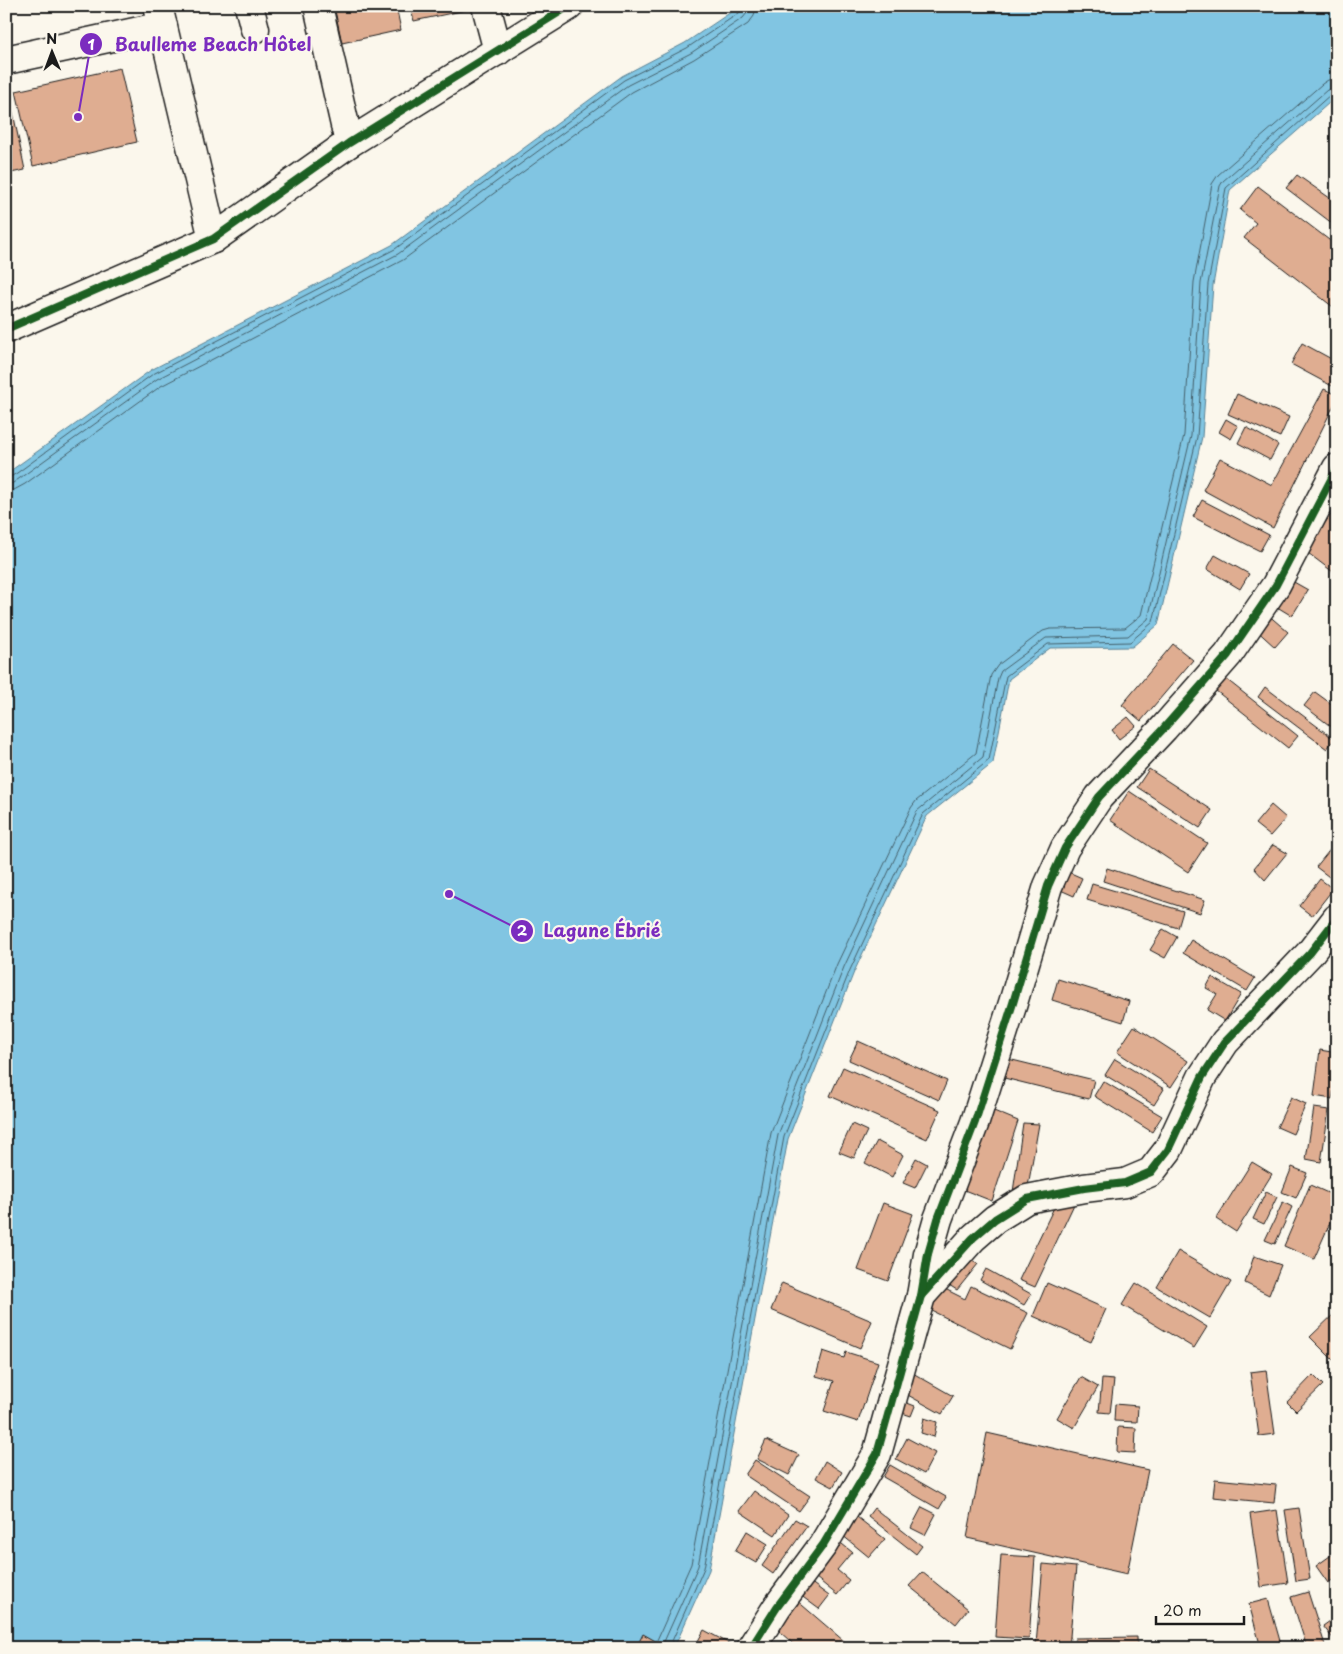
<svg xmlns="http://www.w3.org/2000/svg" width="1343" height="1654" font-family="'Playpen Sans',sans-serif">
	<rect width="100%" height="100%" fill="#fbf7ec"/>
	<filter id="ink" filterUnits="userSpaceOnUse"><feTurbulence type="fractalNoise" baseFrequency=".02" numOctaves="2"/><feDisplacementMap in="SourceGraphic" scale="10" xChannelSelector="R" yChannelSelector="G"/><feConvolveMatrix kernelMatrix="1 2 1 2 8 2 1 2 1" color-interpolation-filters="sRGB"/></filter>
	<g filter="url(#ink)">
		<path fill="#81c5e2" stroke="#598193" d="M740,6H1337V96L1230,190L1213,285L1202,437L1158,625L1132,647L1050,648L1009,679L993,763L927,816L854,972L788,1139L709,1570L674,1648H6V474L151,370L392,245L622,76L685,43Z"/>
		<g fill="none" stroke-linecap="round" stroke-linejoin="round">
			<g stroke="#44606b" stroke-width="1">
				<path d="M6,477H10L17,473L153,374L395,249L624,80L687,48L739,13L742,6"/>
				<path d="M6,484L13,483L20,478L157,379L398,254L628,85L691,53L743,18L747,13L748,6"/>
				<path d="M6,491L14,490L25,484L161,386L403,260L632,92L694,59L748,24L754,16L756,6"/>
				<path d="M657,1640L691,1564L771,1133L837,964L911,808L916,801L976,753L991,675L998,665L1043,631L1050,629L1125,628L1141,615L1184,435L1194,282L1212,184L1218,175L1322,84L1328,80L1337,79"/>
				<path d="M663,1644L698,1566L778,1135L844,967L917,811L983,757L998,678L1001,671L1046,638L1128,636L1148,619L1191,436L1201,283L1220,186L1223,181L1327,90L1337,87"/>
				<path d="M669,1648L704,1568L784,1137L850,970L923,814L989,760L1006,676L1048,644L1130,642L1153,622L1197,437L1208,284L1226,188L1331,94L1337,93"/>
			</g>
		</g>
		<g fill="#dfad91" stroke="#1c1c1c">
			<path d="M334,6H396L401,30L342,43Z"/>
			<path d="M410,6H466V10L414,21Z"/>
			<path d="M120,68L137,142L33,166L16,91Z"/>
			<path d="M6,79L25,170L6,174Z"/>
			<path d="M1297,175L1337,203V227L1286,188Z"/>
			<path d="M1258,186L1337,246V310L1244,238L1256,223L1240,210Z"/>
			<path d="M1302,343L1337,362V378L1332,386L1291,364Z"/>
			<path d="M1324,389L1337,395V399L1273,528L1203,490L1220,458L1272,485Z"/>
			<path d="M1237,394L1289,417L1280,437L1228,414Z"/>
			<path d="M1226,419L1238,426L1231,439L1219,432Z"/>
			<path d="M1246,427L1278,445L1270,460L1238,443Z"/>
			<path d="M1202,500L1269,535L1260,551L1193,517Z"/>
			<path d="M1337,507V575L1304,550Z"/>
			<path d="M1215,555L1249,574L1240,589L1207,569Z"/>
			<path d="M1285,577L1308,590L1292,616L1269,602Z"/>
			<path d="M1266,613L1288,632L1275,647L1253,627Z"/>
			<path d="M1173,644L1193,660L1141,721L1122,705Z"/>
			<path d="M1221,675L1298,736L1288,748L1211,687Z"/>
			<path d="M1265,687L1334,739L1327,749L1258,697Z"/>
			<path d="M1315,692L1337,708V731L1304,706Z"/>
			<path d="M1128,717L1136,726L1119,739L1112,730Z"/>
			<path d="M1149,769L1212,810L1200,828L1137,787Z"/>
			<path d="M1129,791L1207,843L1188,872L1110,820Z"/>
			<path d="M1271,805L1286,818L1270,836L1255,824Z"/>
			<path d="M1337,841V883L1316,867Z"/>
			<path d="M1273,845L1287,853L1265,880L1254,868Z"/>
			<path d="M1107,868L1205,900L1200,913L1103,881Z"/>
			<path d="M1064,870L1082,878L1074,896L1056,888Z"/>
			<path d="M1320,879L1333,889L1312,916L1299,906Z"/>
			<path d="M1092,884L1183,911L1178,928L1087,900Z"/>
			<path d="M1163,929L1177,937L1165,958L1150,950Z"/>
			<path d="M1191,940L1255,978L1247,991L1183,953Z"/>
			<path d="M1212,977L1241,994L1225,1021L1207,1010L1217,994L1206,988Z"/>
			<path d="M1058,979L1129,1001L1123,1022L1052,1000Z"/>
			<path d="M1134,1026L1188,1061L1171,1087L1117,1052Z"/>
			<path d="M858,1041L947,1081L939,1100L849,1060Z"/>
			<path d="M1320,1050L1337,1053V1070L1332,1099L1314,1096Z"/>
			<path d="M1004,1058L1094,1080L1089,1099L1000,1077Z"/>
			<path d="M1115,1059L1164,1089L1154,1105L1105,1075Z"/>
			<path d="M843,1067L940,1110L927,1139L830,1096Z"/>
			<path d="M1103,1081L1162,1116L1152,1132L1094,1096Z"/>
			<path d="M1291,1097L1306,1104L1293,1134L1277,1127Z"/>
			<path d="M1314,1108L1329,1110L1321,1162L1306,1159Z"/>
			<path d="M989,1109L1018,1121L992,1201L959,1188Z"/>
			<path d="M1023,1123L1039,1124L1027,1192H1013Z"/>
			<path d="M852,1124L867,1131L854,1158L839,1152Z"/>
			<path d="M877,1141L903,1155L892,1177L865,1163Z"/>
			<path d="M916,1158L927,1164L915,1188L903,1183Z"/>
			<path d="M1252,1162L1272,1174L1236,1232L1216,1219Z"/>
			<path d="M1292,1167L1307,1173L1296,1198L1282,1192Z"/>
			<path d="M1310,1185L1337,1197V1207L1314,1259L1284,1246Z"/>
			<path d="M1062,1191L1077,1198L1035,1287L1019,1280Z"/>
			<path d="M1266,1192L1277,1197L1264,1224L1253,1219Z"/>
			<path d="M1283,1202L1292,1207L1275,1244L1265,1240Z"/>
			<path d="M883,1203L913,1214L888,1281L858,1270Z"/>
			<path d="M1337,1244V1259L1332,1260L1330,1245Z"/>
			<path d="M1178,1251L1231,1282L1210,1318L1157,1287Z"/>
			<path d="M1254,1256L1281,1265L1269,1295L1245,1283Z"/>
			<path d="M964,1257L978,1264L957,1290L944,1282Z"/>
			<path d="M986,1269L1031,1294L1024,1305L980,1280Z"/>
			<path d="M782,1283L872,1321L860,1348L771,1310Z"/>
			<path d="M1047,1283L1106,1309L1091,1342L1033,1316Z"/>
			<path d="M1136,1283L1207,1327L1194,1348L1122,1305Z"/>
			<path d="M939,1286L965,1299L971,1286L1028,1313L1010,1349L928,1309Z"/>
			<path d="M1337,1311V1364L1310,1337Z"/>
			<path d="M823,1351L844,1358L846,1352L878,1362L858,1422L824,1411L834,1381L816,1376Z"/>
			<path d="M1266,1370L1275,1434L1259,1436L1250,1372Z"/>
			<path d="M911,1372L953,1396L942,1414L897,1389Z"/>
			<path d="M1313,1375L1323,1385L1296,1411L1287,1402Z"/>
			<path d="M1081,1377L1098,1387L1074,1428L1057,1418Z"/>
			<path d="M1102,1379L1114,1380L1110,1413L1099,1412Z"/>
			<path d="M894,1398L915,1406L911,1416L890,1409Z"/>
			<path d="M1115,1404L1138,1406L1137,1422L1114,1421Z"/>
			<path d="M924,1418L937,1422L934,1437L921,1433Z"/>
			<path d="M1118,1427L1136,1428L1135,1453L1117,1452Z"/>
			<path d="M987,1433L1148,1470L1127,1574L967,1538Z"/>
			<path d="M907,1438L935,1453L924,1474L896,1459Z"/>
			<path d="M766,1440L799,1455L789,1475L757,1459Z"/>
			<path d="M755,1460L810,1496L799,1511L745,1475Z"/>
			<path d="M825,1461L842,1472L833,1487L816,1478Z"/>
			<path d="M890,1465L946,1497L939,1509L883,1477Z"/>
			<path d="M1215,1479L1276,1485L1274,1503L1213,1497Z"/>
			<path d="M754,1491L788,1515L775,1535L739,1511Z"/>
			<path d="M922,1507L936,1514L925,1535L911,1528Z"/>
			<path d="M874,1508L922,1546L916,1554L868,1516Z"/>
			<path d="M1299,1508L1310,1579L1296,1581L1285,1510Z"/>
			<path d="M1277,1510L1288,1583L1261,1587L1250,1514Z"/>
			<path d="M857,1517L885,1539L869,1557L842,1535Z"/>
			<path d="M795,1519L807,1526L773,1574L762,1566Z"/>
			<path d="M747,1531L768,1544L756,1563L735,1551Z"/>
			<path d="M837,1540L852,1552L837,1570L849,1580L837,1595L810,1573Z"/>
			<path d="M1337,1551V1577L1328,1583L1316,1566Z"/>
			<path d="M1001,1555L1035,1557L1029,1639L995,1637Z"/>
			<path d="M1043,1564L1076,1567L1069,1648L1036,1645Z"/>
			<path d="M922,1572L968,1609L956,1624L909,1586Z"/>
			<path d="M806,1579L829,1596L819,1609L796,1592Z"/>
			<path d="M1308,1592L1326,1648H1307L1291,1597Z"/>
			<path d="M795,1599L852,1648H798L772,1625Z"/>
			<path d="M1268,1599L1282,1648H1261L1249,1604Z"/>
			<path d="M1337,1616V1639L1335,1641L1323,1626Z"/>
			<path d="M704,1630L732,1645L730,1648H710L698,1641Z"/>
			<path d="M643,1634L668,1648H636Z"/>
			<path d="M1137,1637V1648H1075V1638Z"/>
		</g>
		<g fill="none" stroke-linecap="round" stroke-linejoin="round">
			<defs>
				<g id="minor">
					<path d="M158,6L213,239"/>
					<path d="M249,6L255,29"/>
					<path d="M318,6L349,143"/>
					<path d="M486,6L498,51"/>
					<path d="M6,60L163,26"/>
					<path d="M6,329L213,239L349,143L569,6"/>
					<path d="M921,1296L973,1238L995,1219L1027,1199L1084,1188L1125,1183L1151,1172L1168,1150L1202,1077L1225,1042L1310,953L1337,918"/>
					<path d="M751,1648L777,1607L823,1545L877,1454L921,1296L928,1254L938,1219L975,1122L1013,1003L1048,886L1065,848L1099,797L1164,728L1228,655L1276,585L1337,468"/>
				</g>
			</defs>
			<use href="#minor" stroke="#1c1c1c" stroke-width="31"/>
			<use href="#minor" stroke="#fbf7ec" stroke-width="28"/>
			<defs>
				<g id="cycleway">
					<path d="M6,329L213,239L349,143L569,6"/>
					<path d="M921,1296L973,1238L995,1219L1027,1199L1084,1188L1125,1183L1151,1172L1168,1150L1202,1077L1225,1042L1310,953L1337,918"/>
					<path d="M751,1648L777,1607L823,1545L877,1454L921,1296L928,1254L938,1219L975,1122L1013,1003L1048,886L1065,848L1099,797L1164,728L1228,655L1276,585L1337,468"/>
				</g>
			</defs>
			<use href="#cycleway" stroke="#fbf7ec" stroke-width="11"/>
			<use href="#cycleway" stroke="#1b5e20" stroke-width="8"/>
		</g>
	</g>
	<path fill="none" stroke="#7b2cbf" stroke-width="2" d="M78 117L91 44M449 894L522 931"/>
	<g fill="#7b2cbf" stroke="#fbf7ec" stroke-width="2">
		<circle cx="78" cy="117" r="5"/>
		<circle cx="449" cy="894" r="5"/>
		<circle cx="91" cy="44" r="12"/>
		<circle cx="522" cy="931" r="12"/>
	</g>
	<g font-size="15" text-anchor="middle" font-weight="bold" fill="#fff">
		<text x="91" y="50">1</text>
		<text x="522" y="936">2</text>
	</g>
	<g font-size="18" text-anchor="middle" font-weight="bold" fill="#7b2cbf" stroke="#fbf7ec" stroke-width="4.5" stroke-linejoin="round" paint-order="stroke">
		<text x="213" y="51">Baulleme Beach Hôtel</text>
		<text x="602" y="937">Lagune Ébrié</text>
	</g>
	<rect width="1343" height="1654" fill="none" stroke="#fbf7ec" stroke-width="25"/>
	<rect x="12" y="12" width="1318" height="1629" fill="none" stroke="#1c1c1c" stroke-width="2" filter="url(#ink)"/>
	<g transform="translate(52 52) rotate(359)" stroke="#fbf7ec" stroke-width="4" paint-order="stroke">
	<path d="M0-4L9 19L0 12L-9 19Z" fill="#1c1c1c"/>
	<text y="-8" font-size="14" font-weight="bold" text-anchor="middle" fill="#1c1c1c">N</text>
	</g>
	<path d="M1156 1616v8h88v-8" fill="none" stroke="#1c1c1c" stroke-width="2.5"/>
	<text x="1163" y="1616" font-size="15" fill="#1c1c1c" stroke="#fbf7ec" stroke-width="4" paint-order="stroke">20 m</text>
</svg>
